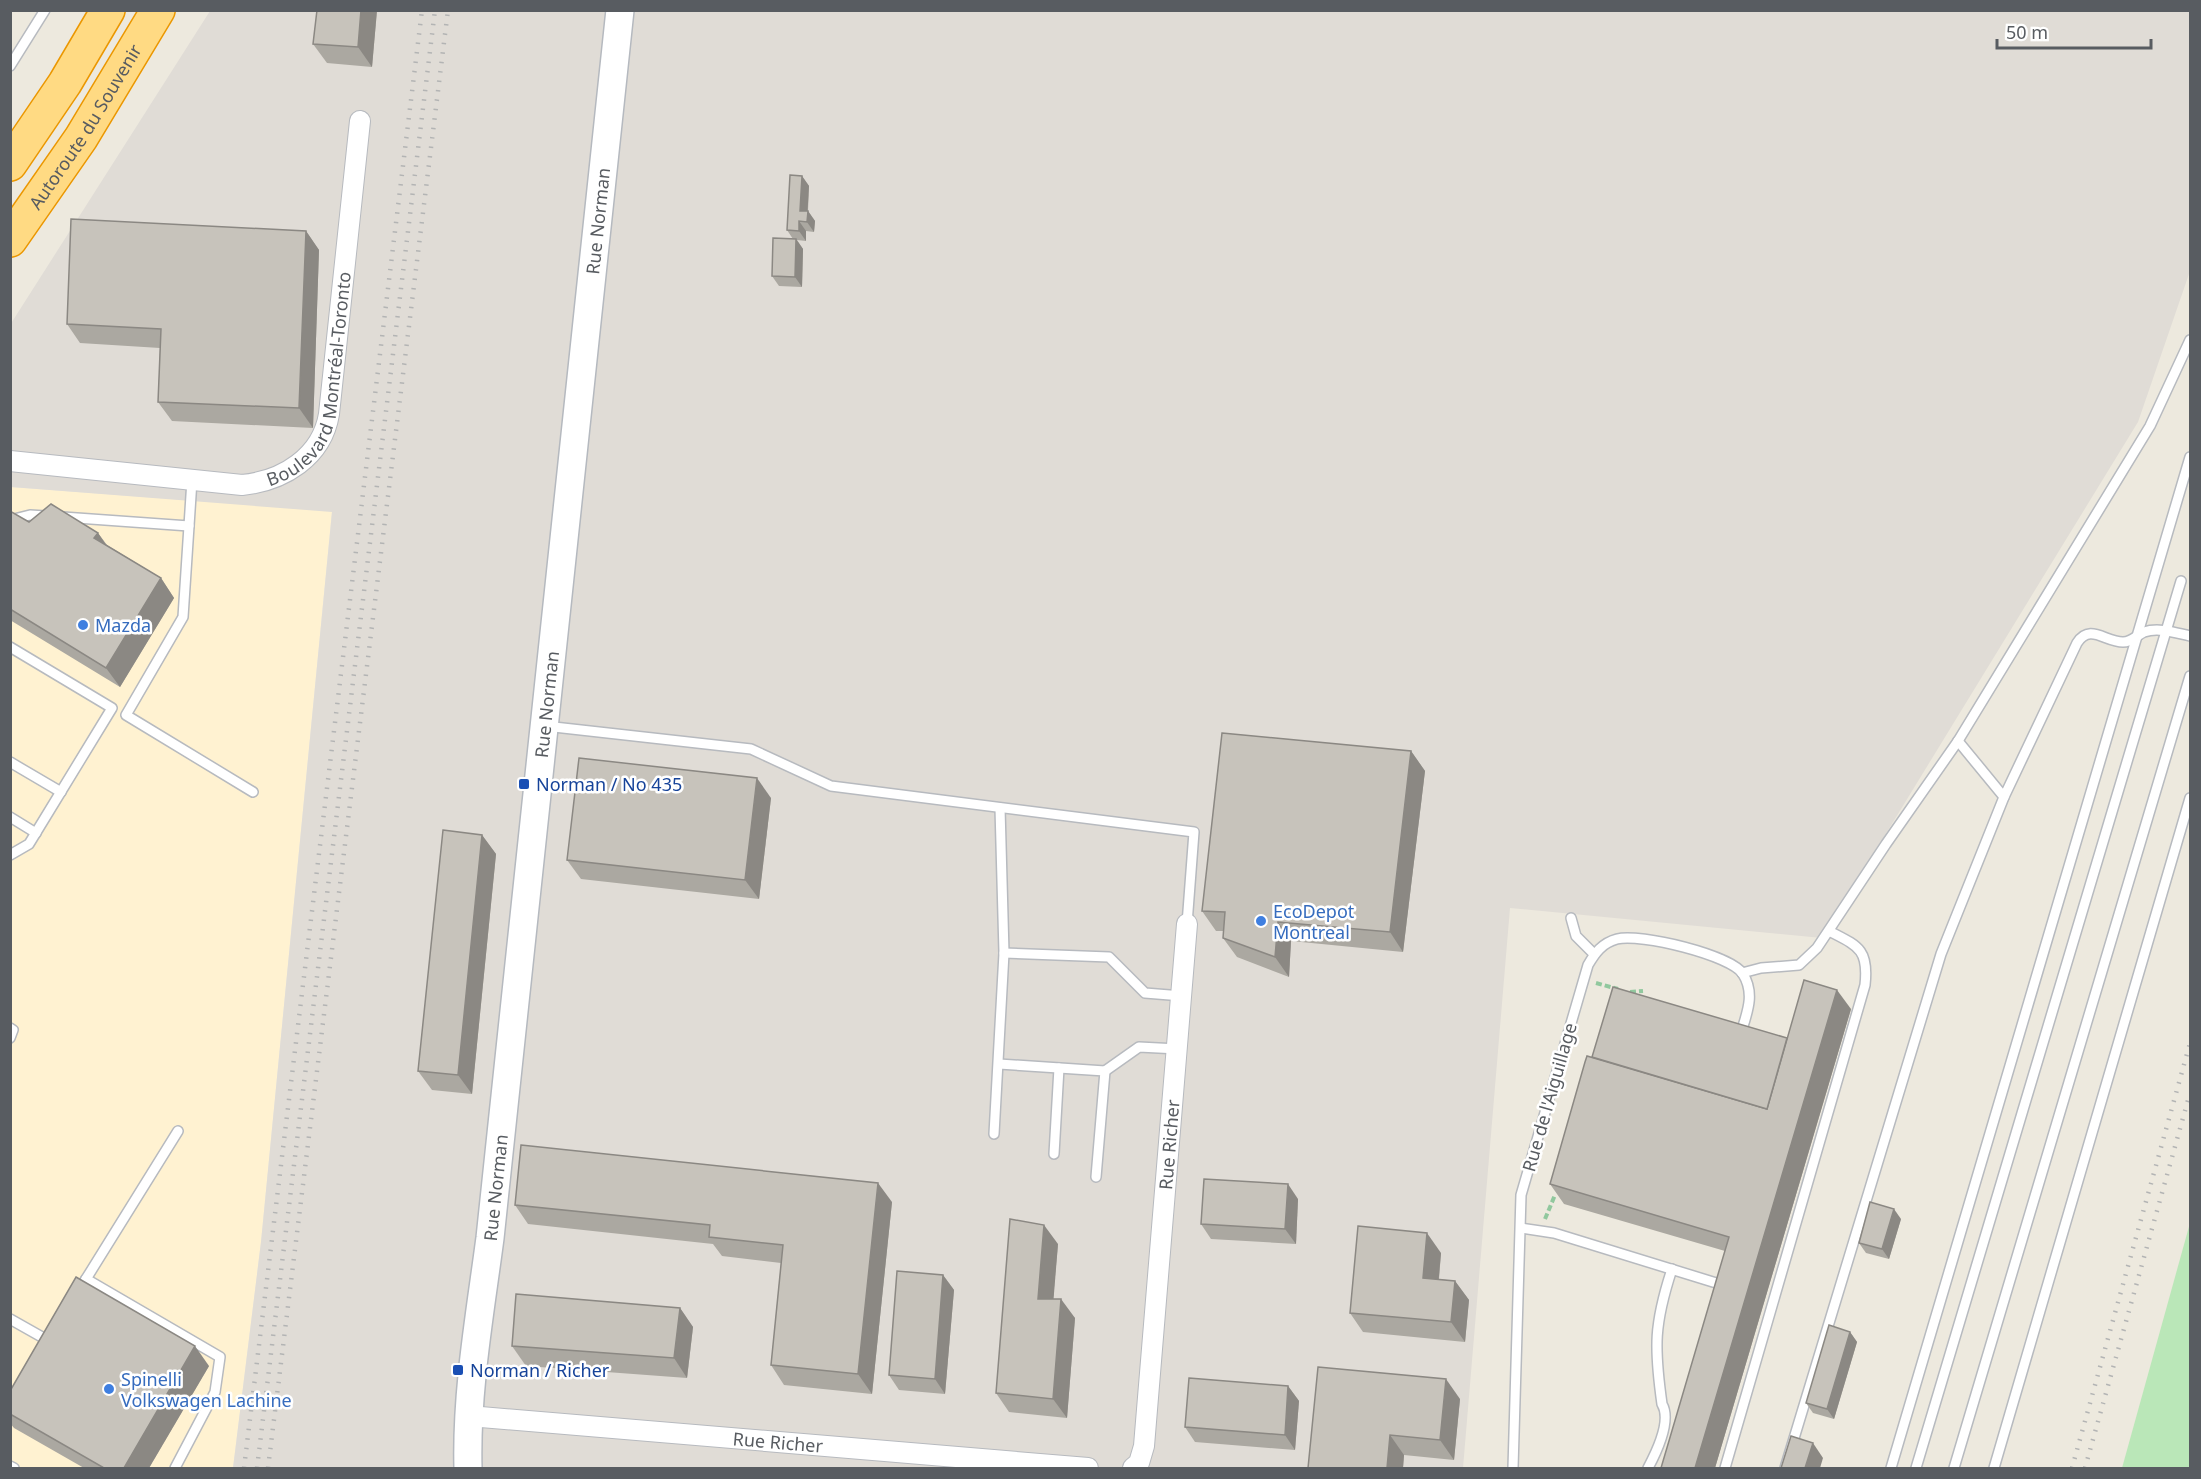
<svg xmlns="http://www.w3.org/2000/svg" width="2201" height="1479" font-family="'Noto Sans',sans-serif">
	<rect width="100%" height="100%" fill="#ede9de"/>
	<path fill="#fff2d1" d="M10,487L332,511L261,1242L233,1468H11Z"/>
	<path fill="#e0dcd6" d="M210,11H2190V271L2138,422L1822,938L1510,908L1463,1468H233L261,1242L332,512L11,487L10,325Z"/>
	<path fill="#bae7b8" d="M2190,1223V1468H2122Z"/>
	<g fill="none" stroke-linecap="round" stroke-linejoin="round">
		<defs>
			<g id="lane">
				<path d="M10,66L45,10"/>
				<path d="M63,517L189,526L192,480"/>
				<path d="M10,520L30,515L46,516"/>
				<path d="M189,526L183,617L126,715L253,792"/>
				<path d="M10,647L112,708L29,844L10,855"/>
				<path d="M545,726L751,749L831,786L1194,832L1187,924"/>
				<path d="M1958,741L2004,797"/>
				<path d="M10,762L61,792"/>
				<path d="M10,817L36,833"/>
				<path d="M1571,918L1576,936L1594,954"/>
				<path d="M1004,953L1109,957L1145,993L1182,996"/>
				<path d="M1742,973L1761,968L1799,965L1817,948L1886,844L1958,741L2150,426L2190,340"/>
				<path d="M10,1028L13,1030L10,1038"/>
				<path d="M999,1064L1105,1071L1096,1177"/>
				<path d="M1105,1071L1139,1047L1178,1049"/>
				<path d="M994,1134L1004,953L1000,808"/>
				<path d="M1054,1154L1059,1068"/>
				<path d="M1521,1228L1554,1233L1726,1286"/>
				<path d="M86,1279L178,1131"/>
				<path d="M78,1292L86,1279L220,1357L215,1392L175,1468"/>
				<path d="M10,1319L49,1341L47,1344"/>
				<path d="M10,1466L14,1468"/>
				<path d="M1513,1468L1521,1195L1588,965C1595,953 1602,943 1617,939C1640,933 1731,955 1743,974C1756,995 1746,1015 1740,1036"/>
				<path d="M1648,1468C1656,1453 1672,1421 1662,1404C1654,1347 1654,1324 1672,1269"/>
				<path d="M1725,1468L1865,985C1869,949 1858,946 1829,931"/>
				<path d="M1785,1468L1941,954L2004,797L2077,643C2090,623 2105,642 2123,642C2132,642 2137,635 2144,632C2159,627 2176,633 2190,636"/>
				<path d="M1891,1468L2190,457"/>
				<path d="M1916,1468L2181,581"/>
				<path d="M1954,1468L2190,676"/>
				<path d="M1994,1468L2190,798"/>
			</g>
			<g id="street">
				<path id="s1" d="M10,461L242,485C283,481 322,457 329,414L360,121"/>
				<path id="s2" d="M469,1416L1088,1468"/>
				<path id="s3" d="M1133,1468L1139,1463L1144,1446L1187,924"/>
			</g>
			<g id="secondary">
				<path id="s4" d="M468,1468C466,1391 480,1314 490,1238L620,10"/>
			</g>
			<g id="highway">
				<path d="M10,164L65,83L108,10"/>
				<path id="s5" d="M10,240L81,138L158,10"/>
			</g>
		</defs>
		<use href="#lane" stroke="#b7babf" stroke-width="12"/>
		<use href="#street" stroke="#b7babf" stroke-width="22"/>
		<use href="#secondary" stroke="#b5b9bf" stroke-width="30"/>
		<use href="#highway" stroke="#eb9700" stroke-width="36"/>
		<g stroke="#91c89e" stroke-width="4" stroke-dasharray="6 3" stroke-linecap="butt">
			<path d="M1596,983L1618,989"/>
			<path d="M1630,992L1643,991"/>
			<path d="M1545,1219L1555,1195"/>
		</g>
		<use href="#lane" stroke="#fff" stroke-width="9"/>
		<use href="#street" stroke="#fff" stroke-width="20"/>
		<use href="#secondary" stroke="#fff" stroke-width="27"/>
		<use href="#highway" stroke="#ffda83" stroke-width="33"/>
		<g stroke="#b3b4b4" stroke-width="4.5" stroke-dasharray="1.5 8" stroke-linecap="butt">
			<path d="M244,1468L422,10"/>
			<path d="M257,1468L435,10"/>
			<path d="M268,1468L448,10"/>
			<path d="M2072,1468L2190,1043"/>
			<path d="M2085,1468L2190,1093"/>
		</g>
	</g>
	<g fill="#aba8a1">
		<path d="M317,10H377L372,67L327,63L313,44Z"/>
		<path d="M802,176L809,186L808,211L815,221L814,232L806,231V241L797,240L803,249L802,287L779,286L772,276L793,239L787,230Z"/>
		<path d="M306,231L319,250L313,428L172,421L158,402L160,348L80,343L67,324Z"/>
		<path d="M10,511L29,522L98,533L107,545L161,578L174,598L120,687L10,620Z"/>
		<path d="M1411,751L1425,771L1403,952L1291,941L1289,977L1237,957L1223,938L1224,931H1216L1202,911Z"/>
		<path d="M771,798L759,899L581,879L567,860Z"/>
		<path d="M482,835L496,854L472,1094L432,1090L418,1071Z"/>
		<path d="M1851,1009L1715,1468H1661L1725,1251L1564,1204L1550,1184L1592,1057L1787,1038Z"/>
		<path d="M1298,1199L1296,1244L1211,1239L1201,1224Z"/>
		<path d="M892,1202L872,1394L784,1385L771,1365L781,1263L722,1256L713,1244L528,1224L515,1205Z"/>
		<path d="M1901,1219L1889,1259L1866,1253L1859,1243Z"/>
		<path d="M1058,1244L1053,1299L1075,1318L1067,1418L1009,1412L996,1393Z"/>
		<path d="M1441,1253L1439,1279L1455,1281L1469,1300L1465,1342L1363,1332L1350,1313Z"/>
		<path d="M943,1275L954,1290L945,1394L899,1390L889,1375Z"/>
		<path d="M680,1308L693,1327L687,1378L526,1366L512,1346Z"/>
		<path d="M1850,1332L1857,1342L1834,1419L1813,1413L1806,1403Z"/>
		<path d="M209,1366L149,1468H84L14,1428L10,1423V1414Z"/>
		<path d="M1288,1386L1299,1401L1295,1450L1195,1442L1185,1427Z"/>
		<path d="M1460,1399L1454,1460L1404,1455L1403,1468H1308Z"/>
	</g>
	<g fill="#8b8883">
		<path d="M361,10H377L372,67L358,47Z"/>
		<path d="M802,176L809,186L807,220L800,211Z"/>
		<path d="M808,211L815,221L814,232L807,222Z"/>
		<path d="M799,221L806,231V241L799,231Z"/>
		<path d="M306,231L319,250L313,428L299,408Z"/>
		<path d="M796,239L803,249L802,287L795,277Z"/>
		<path d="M98,533L111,552L94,538Z"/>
		<path d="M161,578L174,598L120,687L106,668Z"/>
		<path d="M1411,751L1425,771L1403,952L1390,932Z"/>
		<path d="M757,778L771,798L759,899L745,880Z"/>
		<path d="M482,835L496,854L472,1094L458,1075Z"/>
		<path d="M1278,922L1291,941L1289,977L1275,957Z"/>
		<path d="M1837,990L1851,1009L1715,1468H1695Z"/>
		<path d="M878,1183L892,1202L872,1394L858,1374Z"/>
		<path d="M1288,1184L1298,1199L1296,1244L1285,1229Z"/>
		<path d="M1894,1209L1901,1219L1889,1259L1882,1249Z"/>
		<path d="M1044,1225L1058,1244L1052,1318L1038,1299Z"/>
		<path d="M1427,1233L1441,1253L1437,1298L1423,1278Z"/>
		<path d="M943,1275L954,1290L945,1394L935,1379Z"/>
		<path d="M1455,1281L1469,1300L1465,1342L1451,1322Z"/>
		<path d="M1061,1299L1075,1318L1067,1418L1053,1399Z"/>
		<path d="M680,1308L693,1327L687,1378L674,1358Z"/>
		<path d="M1850,1332L1857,1342L1834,1419L1827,1409Z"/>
		<path d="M195,1346L209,1366L149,1468H124Z"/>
		<path d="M1446,1379L1460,1399L1454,1460L1440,1440Z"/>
		<path d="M1288,1386L1299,1401L1295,1450L1285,1435Z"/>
		<path d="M1390,1435L1404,1455L1403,1468H1387Z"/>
		<path d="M1813,1443L1823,1458L1820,1468H1805Z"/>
	</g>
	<g fill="#c7c3bb" stroke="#8b8883" stroke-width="1.5">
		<path d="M317,10H361L358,47L313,44Z"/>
		<path d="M790,175L802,176L800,211H808L807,222L799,221V231L787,230Z"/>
		<path d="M71,219L306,231L299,408L158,402L161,329L67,324Z"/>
		<path d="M773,238L796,239L795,277L772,276Z"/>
		<path d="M51,504L98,533L94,538L161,578L106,668L10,609V511L29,522Z"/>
		<path d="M1222,733L1411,751L1390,932L1278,922L1275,957L1223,938L1225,912L1202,911Z"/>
		<path d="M579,758L757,778L745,880L567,860Z"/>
		<path d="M443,830L482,835L458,1075L418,1071Z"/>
		<path d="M1804,980L1837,990L1695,1468H1661L1729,1237L1550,1184L1585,1062L1587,1056L1767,1109Z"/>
		<path d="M1613,987L1787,1038L1767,1109L1592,1057Z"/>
		<path d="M521,1145L878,1183L858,1374L771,1365L783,1245L709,1237L710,1225L515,1205Z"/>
		<path d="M1204,1179L1288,1184L1285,1229L1201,1224Z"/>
		<path d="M1870,1202L1894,1209L1882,1249L1859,1243Z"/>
		<path d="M1010,1219L1044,1225L1038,1299H1061L1053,1399L996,1393Z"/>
		<path d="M1358,1226L1427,1233L1423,1278L1455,1281L1451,1322L1350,1313Z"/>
		<path d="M897,1271L943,1275L935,1379L889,1375Z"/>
		<path d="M76,1277L195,1346L124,1468H104L10,1414V1391Z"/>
		<path d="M516,1294L680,1308L674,1358L512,1346Z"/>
		<path d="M1829,1325L1850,1332L1827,1409L1806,1403Z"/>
		<path d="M1318,1367L1446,1379L1440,1440L1390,1435L1387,1468H1308Z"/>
		<path d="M1189,1378L1288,1386L1285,1435L1185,1427Z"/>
		<path d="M1791,1436L1813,1443L1805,1468H1781Z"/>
	</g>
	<g fill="#3f7fe0" stroke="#fff" stroke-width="2">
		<circle cx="83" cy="625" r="6"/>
		<circle cx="1261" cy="921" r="6"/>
		<circle cx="109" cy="1389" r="6"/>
	</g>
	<g fill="#1a4fb4" stroke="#fff" stroke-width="2">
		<rect x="518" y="778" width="12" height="12" rx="3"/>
		<rect x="452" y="1364" width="12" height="12" rx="3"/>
	</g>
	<g text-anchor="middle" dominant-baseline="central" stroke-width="5" stroke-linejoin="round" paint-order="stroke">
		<g font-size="18" fill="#585c61" stroke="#fff">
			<text stroke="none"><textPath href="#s5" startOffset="136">Autoroute du Souvenir</textPath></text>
			<text stroke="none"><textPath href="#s4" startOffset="1254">Rue Norman</textPath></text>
			<text stroke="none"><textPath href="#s1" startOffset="378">Boulevard Montréal-Toronto</textPath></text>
			<text stroke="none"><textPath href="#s4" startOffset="768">Rue Norman</textPath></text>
			<text transform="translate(1549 1097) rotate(-74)">Rue de l'Aiguillage</text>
			<text stroke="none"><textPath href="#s3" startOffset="328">Rue Richer</textPath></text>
			<text stroke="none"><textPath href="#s4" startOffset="282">Rue Norman</textPath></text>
			<text stroke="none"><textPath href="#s2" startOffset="310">Rue Richer</textPath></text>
		</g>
		<g font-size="18" fill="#366cbe" stroke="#fff" text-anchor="start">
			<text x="95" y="625">Mazda</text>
			<text x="1273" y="911">EcoDepot<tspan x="1273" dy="21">Montreal</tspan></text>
			<text x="121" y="1379">Spinelli<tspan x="121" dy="21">Volkswagen Lachine</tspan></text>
		</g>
		<g font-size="18" fill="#164399" stroke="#fff" text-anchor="start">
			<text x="536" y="784">Norman / No 435</text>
			<text x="470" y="1370">Norman / Richer</text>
		</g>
	</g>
	<rect width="2201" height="1479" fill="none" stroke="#585c61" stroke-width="24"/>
	<path d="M1997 39v9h154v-9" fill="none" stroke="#585c61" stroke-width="3"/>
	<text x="2006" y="39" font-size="18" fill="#585c61" stroke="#ffffff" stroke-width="4.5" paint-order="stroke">50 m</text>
</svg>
